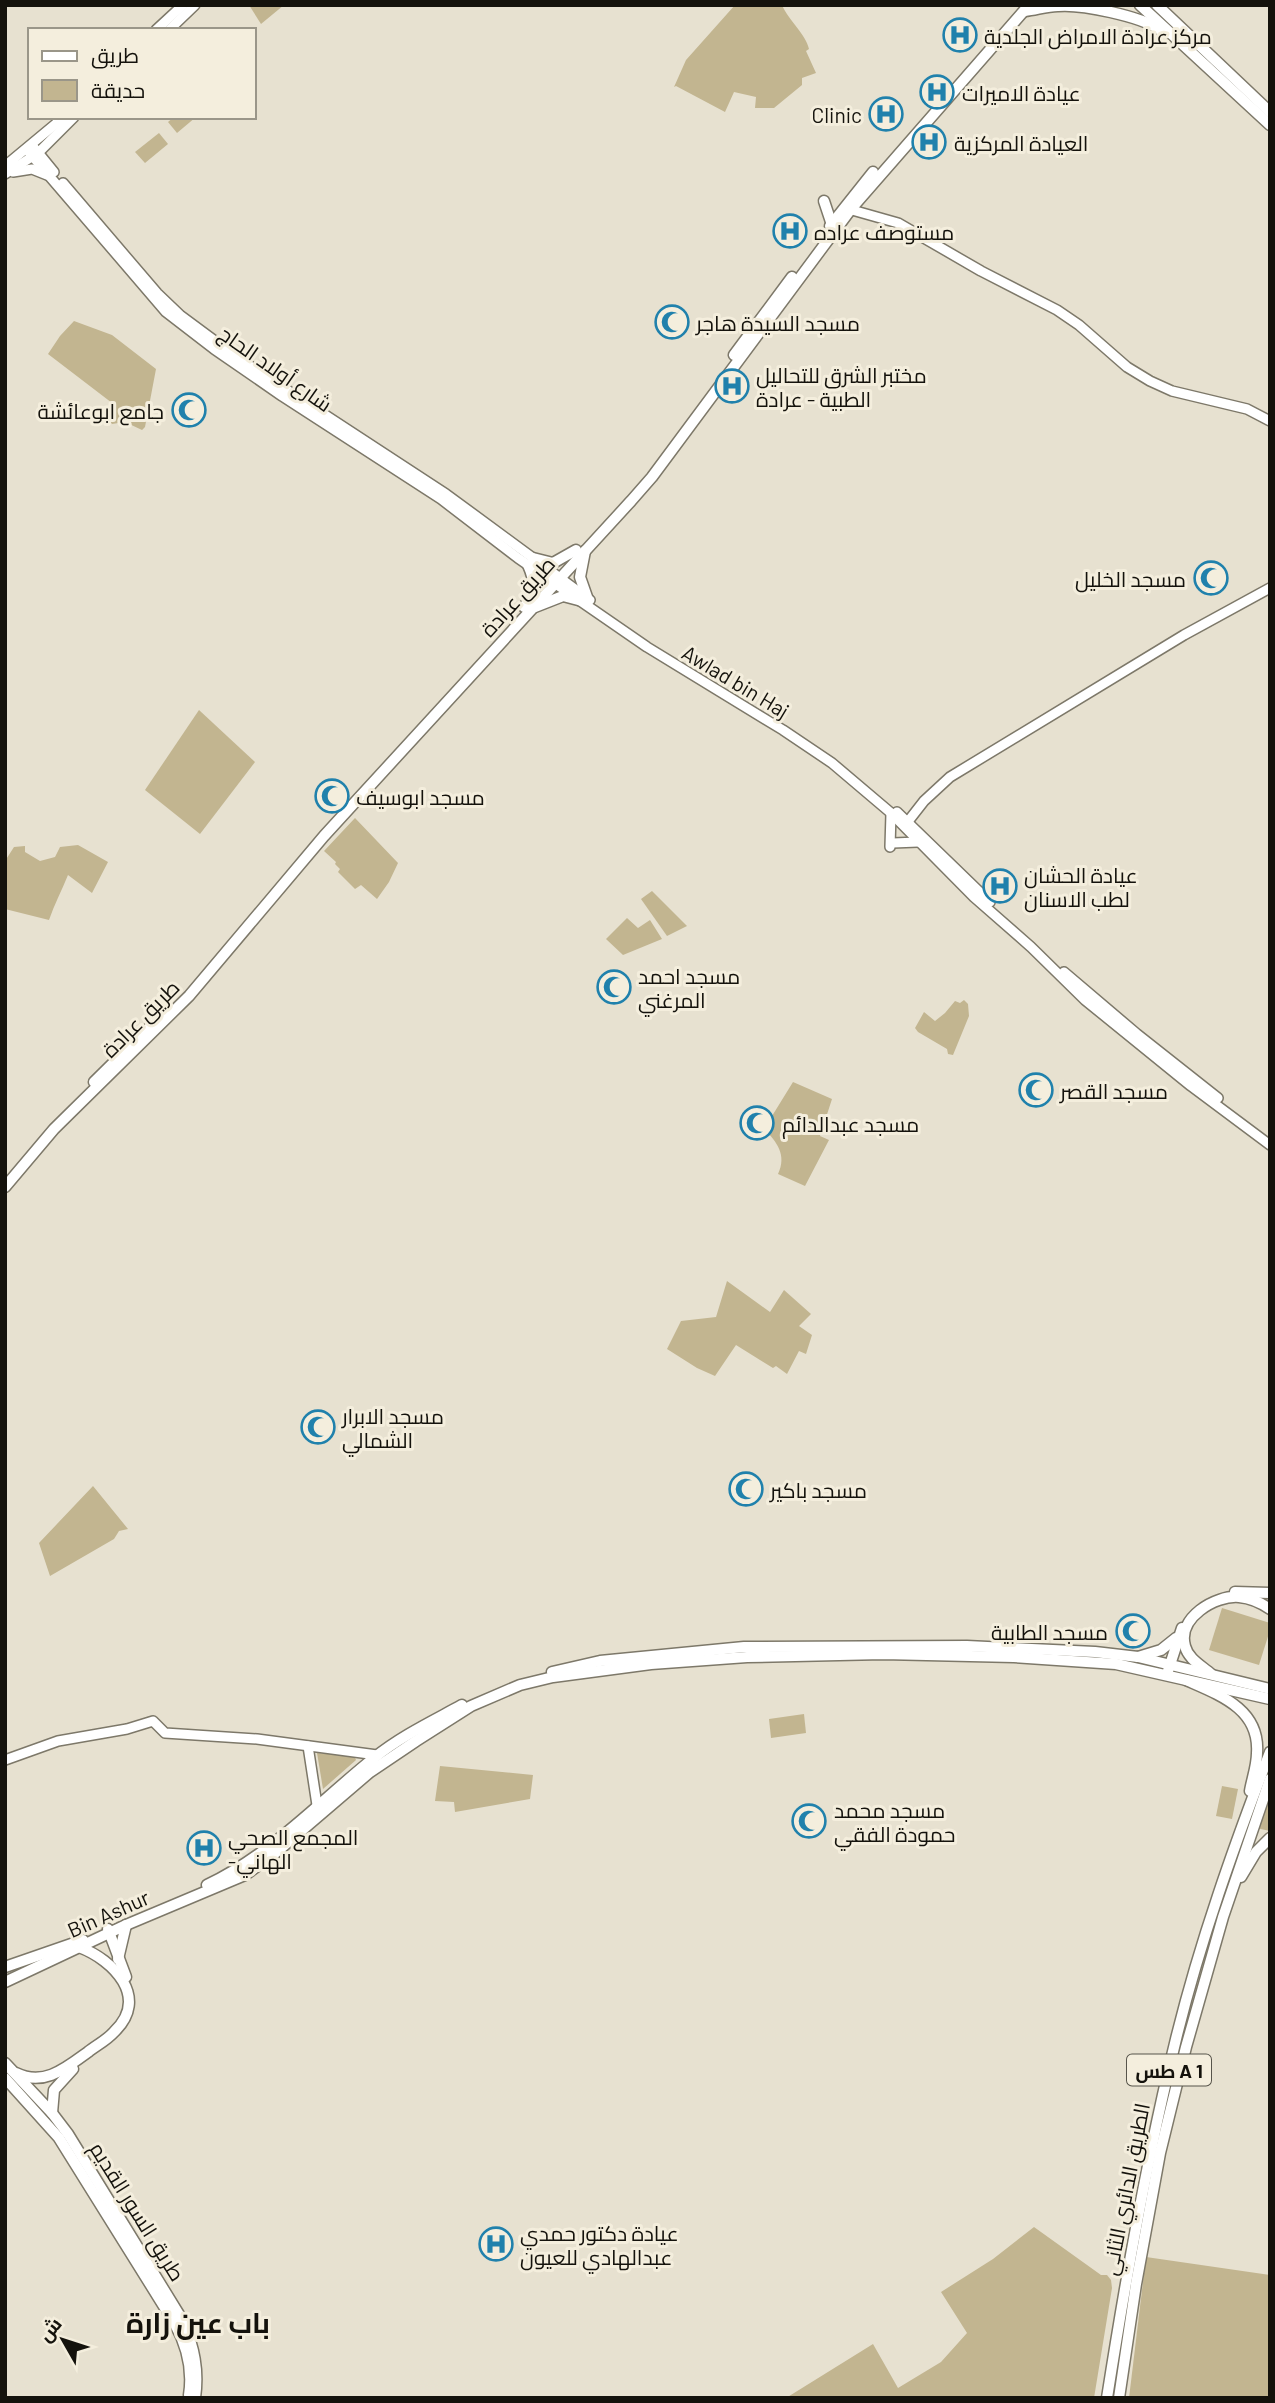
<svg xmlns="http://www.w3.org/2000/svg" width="1275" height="2403" font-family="Barlow,Cairo,sans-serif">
	<rect width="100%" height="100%" fill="#e7e1d0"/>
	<g fill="#c2b590">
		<path d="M249,5H284L261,24Z"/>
		<path d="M735,5H782C788,20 806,34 809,49L806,51L816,73L802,78V85L774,108H755L756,97L734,92L725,112L676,86L674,87L686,60Z"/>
		<path d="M174,117H196L177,133L168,122Z"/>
		<path d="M159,133L168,144L145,163L135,152Z"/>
		<path d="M74,321L112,335L156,369L145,427L142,430L125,422L112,424L109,420L116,406L48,354L60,336Z"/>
		<path d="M199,710L255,762L200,834L145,790Z"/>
		<path d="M355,818L398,863L389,882L377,899L361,885L355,889L338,872L340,869L335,864L336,862L324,851Z"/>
		<path d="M78,845L108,862L92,893L68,875C62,890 54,905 49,920L5,909V861L14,847L25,846V852L40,861L55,857L60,847Z"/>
		<path d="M652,891L687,926L667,936L641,899Z"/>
		<path d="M627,918L638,928L650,920L662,939L623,955L606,939Z"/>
		<path d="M964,1000L968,1004L969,1016L953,1055L948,1054L947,1049L918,1032L915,1028L924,1012L935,1021L945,1013L955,1001L960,1003Z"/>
		<path d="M793,1082L832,1099L820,1136L829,1140L805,1186L778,1174C787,1155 777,1142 764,1129Z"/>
		<path d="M727,1281L770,1312L784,1290L811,1314L799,1326L812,1335L806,1354L799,1351L787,1374L776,1366L773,1368L736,1345L715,1376L697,1368L667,1349L681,1321L716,1317Z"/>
		<path d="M93,1486L128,1529L119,1531L114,1539L50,1576L39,1543Z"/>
		<path d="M1222,1608L1270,1623V1630L1259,1665L1209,1650Z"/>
		<path d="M804,1714L806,1733L771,1738L769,1719Z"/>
		<path d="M317,1753L354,1755L356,1760L323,1789Z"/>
		<path d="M440,1766L533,1775L530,1799L455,1812L454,1802L435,1801Z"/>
		<path d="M1270,1780V1831L1256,1828Z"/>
		<path d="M1222,1786L1238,1789L1232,1819L1216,1816Z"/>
		<path d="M1034,2227L1101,2275H1107L1111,2280L1112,2288L1094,2398H786L873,2344L898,2388L941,2362L967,2333L941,2292L993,2259Z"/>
		<path d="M1146,2257L1270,2275V2398H1129Z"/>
	</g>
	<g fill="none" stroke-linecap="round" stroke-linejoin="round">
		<defs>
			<g id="secondary">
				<path d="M156,30L183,5"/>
				<path d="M169,30L195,5"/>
				<path d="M32,145L54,172"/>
				<path d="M27,150L166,312L214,349L282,396L441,499L518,558L647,647L783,730L832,763L891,813L974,897L1031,947L1085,1000L1191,1086L1270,1145"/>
				<path d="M5,166L64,117"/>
				<path d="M13,172L32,169L47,175"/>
				<path d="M5,174L38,153L74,117"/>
				<path d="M63,183L157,293L180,315L238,358L446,494L590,600"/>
				<path d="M845,208L898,223L981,271L1057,310L1079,325L1127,367L1150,381L1172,391L1247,409L1270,421"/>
				<path d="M897,812L990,902"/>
				<path d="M906,824L924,801L950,777L1184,635L1270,588"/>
				<path d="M893,843L918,842"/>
				<path d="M890,847L891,813"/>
				<path d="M1064,972L1137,1034L1218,1098"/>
				<path d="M308,1746L317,1805"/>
				<path d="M5,1760L58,1741L127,1729L153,1721L165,1733L257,1739L377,1755"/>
			</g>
			<g id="primary">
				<path d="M824,201L832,225"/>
				<path d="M830,226L873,172"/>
				<path d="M734,355L792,277"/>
				<path d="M585,551L580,577L587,597"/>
				<path d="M533,558L553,563L576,550"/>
				<path d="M524,607C535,591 536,583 528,565"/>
				<path d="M535,607L563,596L582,601"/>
				<path d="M94,1082L163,1014"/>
				<path d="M5,1187L54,1129L189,996L324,836L631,501L652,477L851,209L1029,5"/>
				<path d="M552,1672L600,1661L744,1647L967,1646L1095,1652L1138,1657L1270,1689"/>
				<path d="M207,1885C271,1855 320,1801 374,1758C401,1736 433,1721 462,1705"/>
				<path d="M108,1929L126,1977"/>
				<path d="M118,1959L126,1925"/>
				<path d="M5,1967L83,1940"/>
				<path d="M5,1982L126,1925L245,1875L273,1855L370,1772L416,1741L471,1706L520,1685L553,1677L651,1664L747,1657L883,1654L1014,1657L1116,1664L1270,1699"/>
				<path d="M5,2063L52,2113L68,2134L183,2321C194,2347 199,2370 195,2398"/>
				<path d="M16,2073C44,2087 66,2068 88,2052C97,2045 107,2040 114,2032C150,1998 114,1960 79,1947"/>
				<path d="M5,2078L59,2138L175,2324C187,2346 193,2370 189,2395"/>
				<path d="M52,2113L54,2090L73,2069"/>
			</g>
			<g id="trunk">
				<path d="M1140,5L1270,125"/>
				<path d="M1157,5L1270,112"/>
				<path d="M1025,11C1036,10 1046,6 1058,6C1081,4 1141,16 1160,30"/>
				<path d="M1235,1592L1270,1593"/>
				<path d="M1138,1657L1161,1650L1176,1638"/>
				<path d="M1167,1674L1182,1628"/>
				<path d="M1211,1674C1202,1666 1188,1659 1185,1646C1177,1618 1215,1595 1239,1597C1251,1598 1260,1602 1270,1609"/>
				<path d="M1186,1680C1220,1695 1260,1709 1257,1753C1257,1766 1252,1779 1250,1791"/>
				<path d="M1241,1877L1256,1852L1270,1838"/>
				<path d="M1107,2398C1126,2277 1147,2157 1176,2039C1200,1941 1234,1846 1270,1752"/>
				<path d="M1119,2398L1136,2284L1160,2153L1186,2047L1223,1917L1270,1779"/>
			</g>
		</defs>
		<use href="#secondary" stroke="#7d7869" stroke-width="12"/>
		<use href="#primary" stroke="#7d7869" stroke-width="13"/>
		<use href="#trunk" stroke="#7d7869" stroke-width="13"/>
		<use href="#secondary" stroke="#fff" stroke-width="9"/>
		<use href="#primary" stroke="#fff" stroke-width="10"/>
		<use href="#trunk" stroke="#fff" stroke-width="10"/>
	</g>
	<defs>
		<symbol id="hospital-ring" viewBox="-11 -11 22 22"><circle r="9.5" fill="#f4eedd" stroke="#2081ac" stroke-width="1.5"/><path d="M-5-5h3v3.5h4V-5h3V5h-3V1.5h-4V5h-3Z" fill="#2081ac"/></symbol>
		<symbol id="mosque-ring" viewBox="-11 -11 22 22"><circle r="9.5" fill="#f4eedd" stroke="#2081ac" stroke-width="1.5"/><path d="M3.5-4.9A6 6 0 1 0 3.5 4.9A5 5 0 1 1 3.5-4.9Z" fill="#2081ac"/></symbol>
	</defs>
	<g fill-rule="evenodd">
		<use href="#hospital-ring" x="941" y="16" width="38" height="38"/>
		<use href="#hospital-ring" x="918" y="73" width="38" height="38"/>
		<use href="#hospital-ring" x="867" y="95" width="38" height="38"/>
		<use href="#hospital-ring" x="910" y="123" width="38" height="38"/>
		<use href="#hospital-ring" x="771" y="212" width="38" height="38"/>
		<use href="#mosque-ring" x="653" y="303" width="38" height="38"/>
		<use href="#hospital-ring" x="713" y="367" width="38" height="38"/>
		<use href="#mosque-ring" x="170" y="391" width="38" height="38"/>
		<use href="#mosque-ring" x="1192" y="559" width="38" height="38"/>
		<use href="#mosque-ring" x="313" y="777" width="38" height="38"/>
		<use href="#hospital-ring" x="981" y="867" width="38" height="38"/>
		<use href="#mosque-ring" x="595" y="968" width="38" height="38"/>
		<use href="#mosque-ring" x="1017" y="1071" width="38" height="38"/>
		<use href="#mosque-ring" x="738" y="1104" width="38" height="38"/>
		<use href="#mosque-ring" x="299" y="1408" width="38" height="38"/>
		<use href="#mosque-ring" x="727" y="1470" width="38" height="38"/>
		<use href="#mosque-ring" x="1114" y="1612" width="38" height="38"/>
		<use href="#mosque-ring" x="790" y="1802" width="38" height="38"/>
		<use href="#hospital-ring" x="185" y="1829" width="38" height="38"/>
		<use href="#hospital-ring" x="477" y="2225" width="38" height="38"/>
	</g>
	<g text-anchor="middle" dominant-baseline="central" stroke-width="6" stroke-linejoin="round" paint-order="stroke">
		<rect fill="#f4eedd" stroke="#57544b" stroke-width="2" x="1127" y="2054.5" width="84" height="31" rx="5"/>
		<g font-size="19" font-weight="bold" fill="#14120c">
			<text x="1169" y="2070">طس A 1</text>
		</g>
		<g font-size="21" fill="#14120c" stroke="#f4eedd" text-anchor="start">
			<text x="984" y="35">مركز عرادة الامراض الجلدية</text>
			<text x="962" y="92">عيادة الاميرات</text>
			<text x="862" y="114" text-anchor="end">Clinic</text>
			<text x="954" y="142">العيادة المركزية</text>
			<text x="814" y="231">مستوصف عراده</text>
			<text x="696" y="322">مسجد السيدة هاجر</text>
			<text x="756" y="374">مختبر الشرق للتحاليل<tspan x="756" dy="24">الطبية - عرادة</tspan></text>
			<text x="164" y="410" text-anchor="end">جامع ابوعائشة</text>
			<text x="1186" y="578" text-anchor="end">مسجد الخليل</text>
			<text x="356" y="796">مسجد ابوسيف</text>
			<text x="1024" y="874">عيادة الحشان<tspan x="1024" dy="24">لطب الاسنان</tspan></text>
			<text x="638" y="975">مسجد احمد<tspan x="638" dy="24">المرغني</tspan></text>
			<text x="1060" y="1090">مسجد القصر</text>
			<text x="782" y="1123">مسجد عبدالدائم</text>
			<text x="342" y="1415">مسجد الابرار<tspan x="342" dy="24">الشمالي</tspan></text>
			<text x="770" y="1489">مسجد باكير</text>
			<text x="1108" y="1631" text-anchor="end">مسجد الطابية</text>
			<text x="834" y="1809">مسجد محمد<tspan x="834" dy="24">حمودة الفقي</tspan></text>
			<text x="228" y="1836">المجمع الصحي<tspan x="228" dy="24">-الهاني</tspan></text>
			<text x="520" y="2232">عيادة دكتور حمدي<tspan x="520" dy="24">عبدالهادي للعيون</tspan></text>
		</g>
		<g font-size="21" fill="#14120c" stroke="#f4eedd">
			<text transform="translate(276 368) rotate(35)">شارع أولاد الحاج</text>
			<text transform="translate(517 596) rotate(-48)">طريق عرادة</text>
			<text transform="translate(736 681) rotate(31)">Awlad bin Haj</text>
			<text transform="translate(140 1018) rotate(-45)">طريق عرادة</text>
			<text transform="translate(108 1913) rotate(-24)">Bin Ashur</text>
			<text transform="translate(1125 2189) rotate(-79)">الطريق الدائري الثاني</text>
			<text transform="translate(138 2211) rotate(58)">طريق السور القديم</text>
		</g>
		<g font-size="28" font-weight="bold" fill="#14120c" stroke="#f4eedd">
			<text x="198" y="2322">باب عين زارة</text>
		</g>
	</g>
	<rect width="1275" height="2403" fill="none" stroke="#14120c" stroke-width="14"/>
	<rect x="28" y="28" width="228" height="91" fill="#f4eedd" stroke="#9a9689" stroke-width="2"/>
	<rect x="42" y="51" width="35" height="10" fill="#ffffff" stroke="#9a9689" stroke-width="2"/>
	<text x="91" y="63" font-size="21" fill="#14120c">طريق</text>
	<rect x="42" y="80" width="35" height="21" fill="#c2b590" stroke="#9a9689" stroke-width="2"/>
	<text x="91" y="98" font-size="21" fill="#14120c">حديقة</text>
	<g transform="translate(63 2340) rotate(309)" stroke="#f4eedd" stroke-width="5" paint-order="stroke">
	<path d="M0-5L12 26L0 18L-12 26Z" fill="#14120c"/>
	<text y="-10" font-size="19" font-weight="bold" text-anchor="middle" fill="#14120c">ش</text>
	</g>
</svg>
